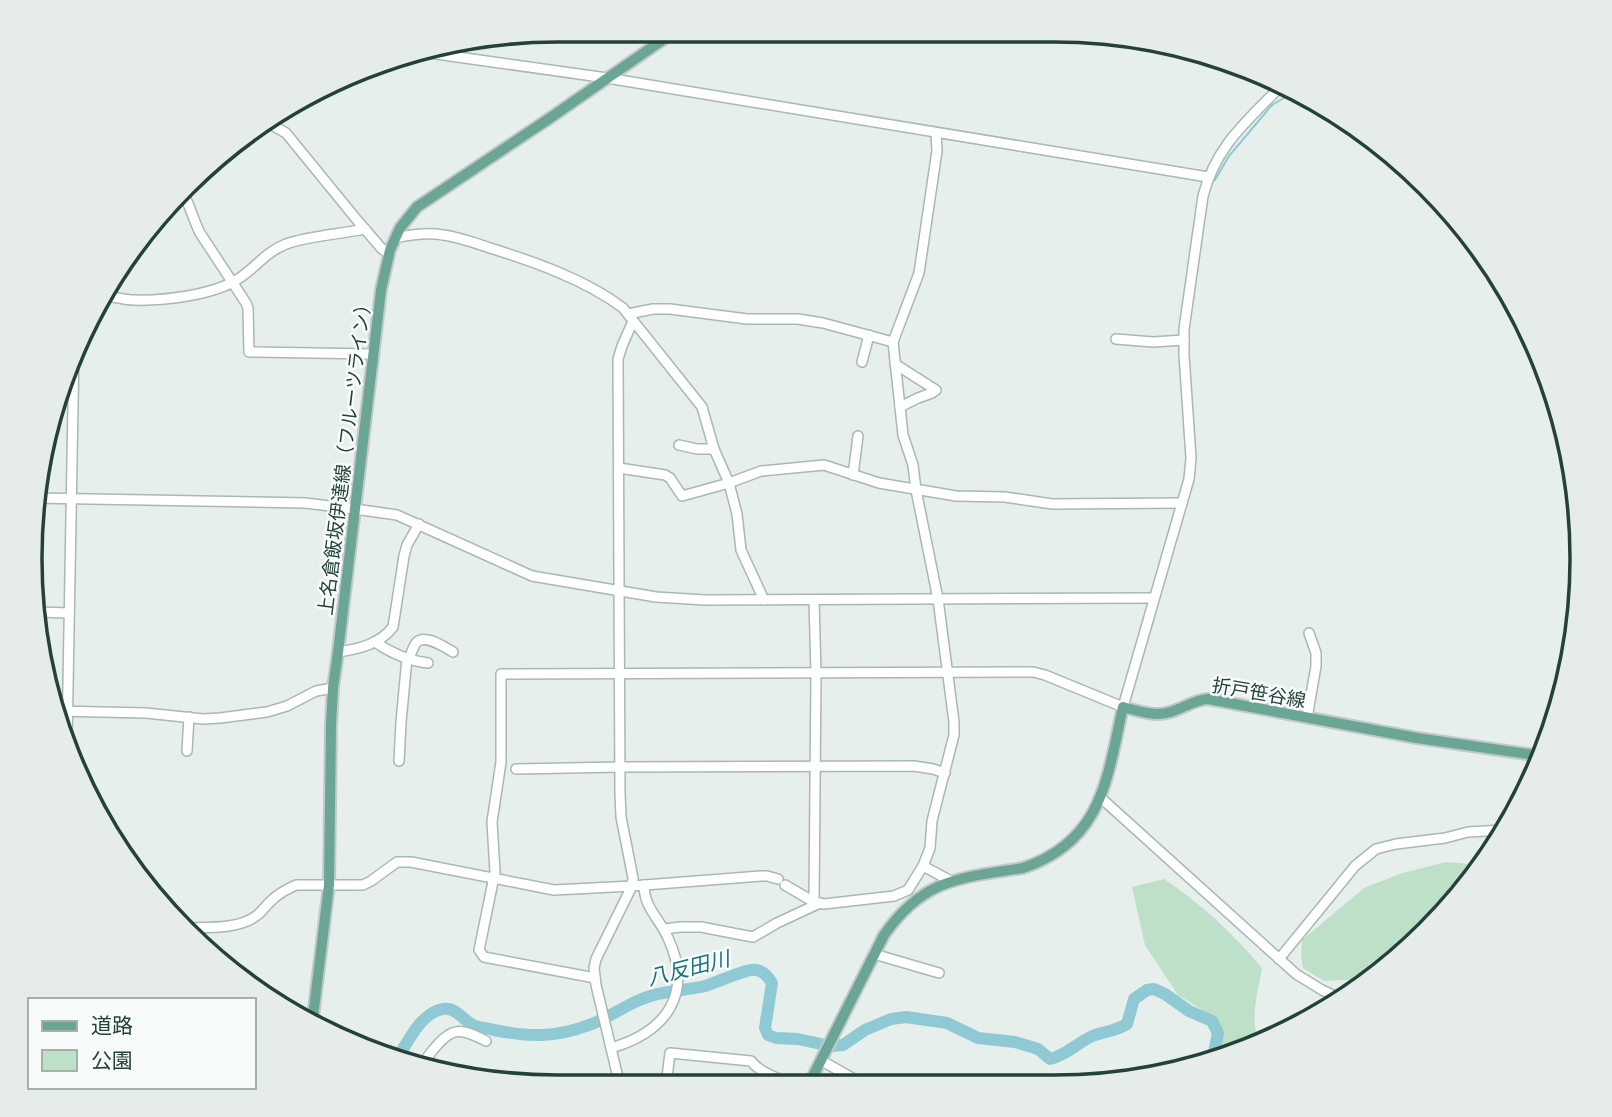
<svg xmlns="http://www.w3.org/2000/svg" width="1612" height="1117" font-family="Commissioner,'Noto Sans JP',sans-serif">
	<rect width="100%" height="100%" fill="#e6efeb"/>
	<g fill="#bfe0c8">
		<path d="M1446,862L1483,865L1473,880L1402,956L1368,979H1365L1324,981L1303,968L1301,955L1302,940L1364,888L1402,873Z"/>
		<path d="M1164,879C1200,903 1234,934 1262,968C1259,989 1248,1022 1260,1041L1216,1055L1217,1019L1178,995L1145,945L1132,887Z"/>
	</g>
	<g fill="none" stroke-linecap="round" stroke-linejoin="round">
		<g stroke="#8ec9d4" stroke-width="2">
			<path d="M879,127L932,136"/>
			<path d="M941,138L1046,155"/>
			<path d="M1211,180H1215L1229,156L1272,105L1294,92"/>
		</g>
		<path stroke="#8ec9d4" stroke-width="12" d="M396,1059C409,1042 416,1021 436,1011C454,1003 460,1018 473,1025C479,1028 488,1028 494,1030C529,1037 555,1038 589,1025C608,1018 624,1006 642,999C662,990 685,991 705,986C716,983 747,968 756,970C763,971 769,978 772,983L765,1028L768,1035L776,1038L798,1039L830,1046L843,1045L865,1030L891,1019L906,1017L947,1023L978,1038L1015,1042L1038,1049L1050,1059C1067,1055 1079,1041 1095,1035C1108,1031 1115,1031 1127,1024L1134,999L1147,990L1154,989L1165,994L1189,1011L1212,1021L1218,1033L1214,1053L1215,1055"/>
		<defs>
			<g id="minor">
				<path d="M415,51L607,78L1208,177"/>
				<path d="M261,123L272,125L286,133L357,220L382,249L389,253"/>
				<path d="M182,191C190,205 193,219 200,233L246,303L248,308L249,352L374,354"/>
				<path d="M395,238C409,235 429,232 443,235C459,237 475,243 490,248C535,262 586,280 623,308L702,407L714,449L729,483L737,514L741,550L764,600"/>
				<path d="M107,296C116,297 125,300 134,300C163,301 214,295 238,279C257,267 264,253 286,244C308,236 341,234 365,229"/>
				<path d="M628,314L653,309H670L747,319H798L823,323L893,342"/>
				<path d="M1116,339L1153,342L1184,340"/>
				<path d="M862,362L869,335"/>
				<path d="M895,364L936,390L932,393L918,398L900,407"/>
				<path d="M679,445L697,449H714"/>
				<path d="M619,468L665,475L670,478L682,496L729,483L761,471L824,465L879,483L956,496L1005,497L1052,504L1182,503"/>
				<path d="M853,475L858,436"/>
				<path d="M34,498L305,503L355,509L397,515L532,576L656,597L705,600L1154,598"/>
				<path d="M38,612L69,613"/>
				<path d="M375,642C391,653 409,661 428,663"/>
				<path d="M338,652C359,649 380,644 393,627L404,556L407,545L419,524"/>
				<path d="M409,659C411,654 413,647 416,643C425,633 444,647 453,652"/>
				<path d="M57,711L146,713L203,719L220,718L267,712L287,706L316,691L333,688"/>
				<path d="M1307,718L1316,666V653L1309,633"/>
				<path d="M67,742L74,349"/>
				<path d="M187,751L189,717"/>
				<path d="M399,761L401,722L407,658"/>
				<path d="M516,769L620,767L914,766L933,769L945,773"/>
				<path d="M1101,798L1296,974L1322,990L1339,998"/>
				<path d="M923,866L951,881"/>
				<path d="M785,885L814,902L824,904L894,896L908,890L923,866L930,848L932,821L954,735V722L938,599L916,490L913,465L903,435L893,342L919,273L937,151L936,133"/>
				<path d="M814,902L816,673L814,600"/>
				<path d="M183,928C206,927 237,930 256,916C262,912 266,905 272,900C279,893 287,889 296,885H363L371,881L397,862H411L554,890L632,886L761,876H767L778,879"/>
				<path d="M664,929L680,927H701L753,937L777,923L820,903"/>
				<path d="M874,954L939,973"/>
				<path d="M1279,959L1355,866L1376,849L1396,844L1445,838L1468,832L1504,830"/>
				<path d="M595,978L484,957L479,950L495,872L492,822L501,762V674L1033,672L1045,675L1123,707L1189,479L1191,458L1184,355V329L1203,196C1216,146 1246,122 1281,86"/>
				<path d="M611,1048C666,1032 694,994 668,938C660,919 644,908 644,885"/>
				<path d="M822,1061L863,1084"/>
				<path d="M423,1069C424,1061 428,1056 433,1050C452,1026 461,1028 486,1041"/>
				<path d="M1157,1072L1165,1068H1171"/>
				<path d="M1075,1083L1082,1081L1090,1083"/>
				<path d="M666,1085L670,1053L751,1061C761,1074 775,1075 789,1085"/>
				<path d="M620,1086L596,985L594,968L596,959L632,886L633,878L621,817L620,793L618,359L622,346L633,321"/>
			</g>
			<g id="major">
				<path d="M312,1025L329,885L331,724L333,688L338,652L381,290L390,250L400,228L417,207L550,118L674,32"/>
				<path d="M809,1084L884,935C924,878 960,878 1023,868C1103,841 1107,778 1123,707C1138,711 1155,717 1170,712C1184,708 1194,700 1208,699L1417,738L1541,756"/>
			</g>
		</defs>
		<use href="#minor" stroke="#a8b8b2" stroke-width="12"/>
		<use href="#major" stroke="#c2cac8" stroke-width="14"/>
		<use href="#minor" stroke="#fff" stroke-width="9"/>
		<use href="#major" stroke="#6aa596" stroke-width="10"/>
	</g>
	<g text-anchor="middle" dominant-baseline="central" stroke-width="5" stroke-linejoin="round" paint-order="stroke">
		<g font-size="19" fill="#24423a" stroke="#f7fbf9">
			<text transform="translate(344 455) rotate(-83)">上名倉飯坂伊達線（フルーツライン）</text>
			<text transform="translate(1259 692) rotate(10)">折戸笹谷線</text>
		</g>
		<g font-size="21" font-style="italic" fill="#1c6f80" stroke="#f7fbf9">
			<text transform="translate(688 967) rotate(-14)">八反田川</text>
		</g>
	</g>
	<path d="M0 0H1612V1117H0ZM558 42H1054A516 516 0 0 1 1570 558V559A516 516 0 0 1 1054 1075H558A516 516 0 0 1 42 559V558A516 516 0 0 1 558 42Z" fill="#e6ecea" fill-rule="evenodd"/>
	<path fill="none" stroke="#24423a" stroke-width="3.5" d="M558 42H1054A516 516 0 0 1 1570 558V559A516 516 0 0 1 1054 1075H558A516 516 0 0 1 42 559V558A516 516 0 0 1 558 42Z"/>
	<rect x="28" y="998" width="228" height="91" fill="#f7fbf9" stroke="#a3b1ad" stroke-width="2"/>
	<rect x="42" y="1021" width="35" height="10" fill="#6aa596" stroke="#a3b1ad" stroke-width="2"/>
	<text x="91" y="1033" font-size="21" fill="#24423a">道路</text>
	<rect x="42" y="1050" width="35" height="21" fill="#bfe0c8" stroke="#a3b1ad" stroke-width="2"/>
	<text x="91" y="1068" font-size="21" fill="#24423a">公園</text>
</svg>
